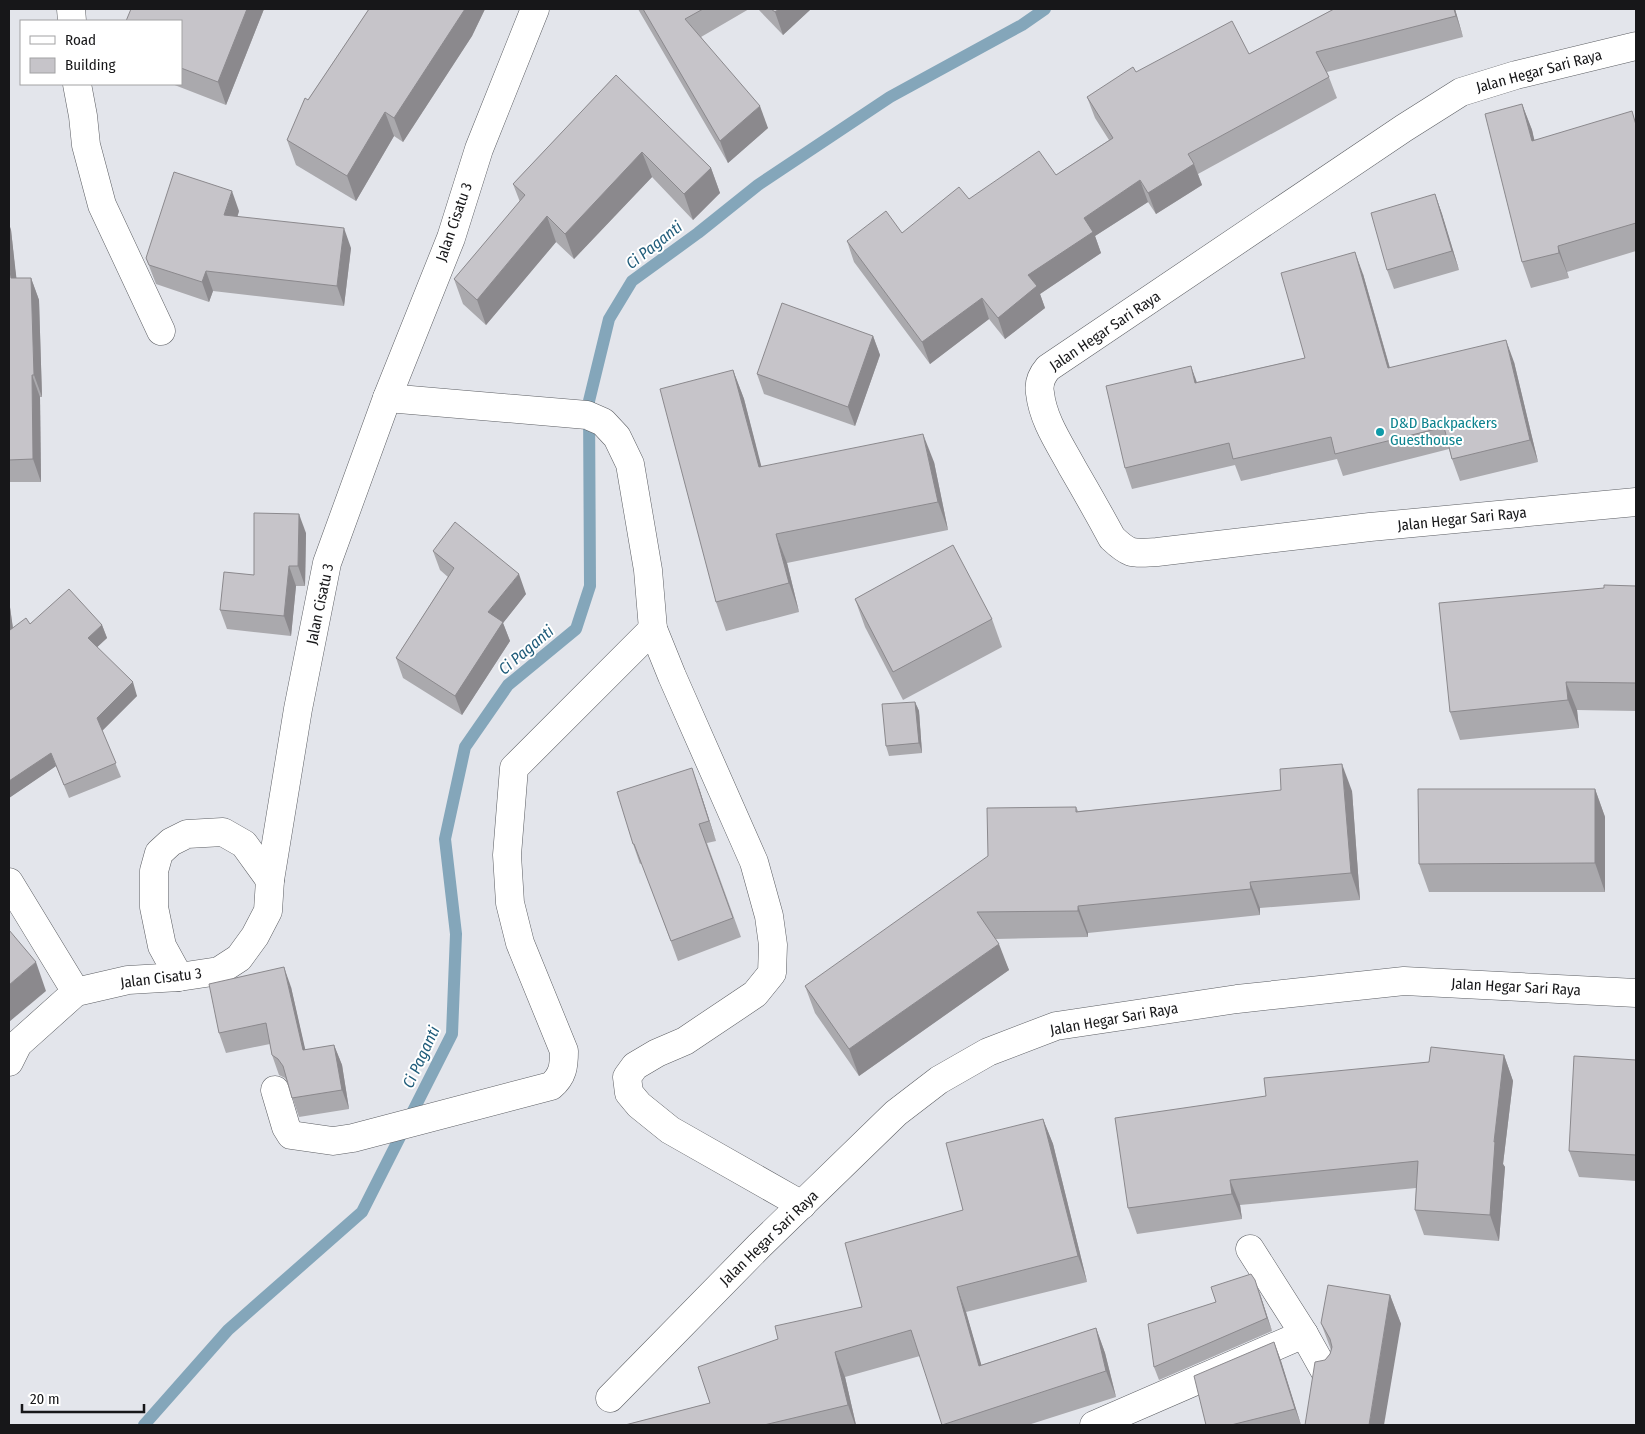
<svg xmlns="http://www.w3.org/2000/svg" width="1645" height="1434" font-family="'Fira Sans Condensed',sans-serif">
	<rect width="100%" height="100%" fill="#e3e5eb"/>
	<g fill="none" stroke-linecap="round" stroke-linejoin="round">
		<path stroke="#84a6ba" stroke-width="12" d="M144,1425L228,1330L362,1212L452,1034L456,934L445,839L465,747L508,685L576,629L590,586L589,401L609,319L632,281L698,233L758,185L890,97L1022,25L1045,9"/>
		<defs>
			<g id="minor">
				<path d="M71,9L72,21"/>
				<path d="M1636,46L1516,75L1461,92L1404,128L1048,368C1042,375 1038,383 1040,393C1043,420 1059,443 1072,467C1086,491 1099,514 1112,538C1131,556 1133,553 1157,552L1370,527L1636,502"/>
				<path d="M77,84L83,116L86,145L102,205L161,331"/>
				<path d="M387,398L587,415L603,422L617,437L630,464L648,570L653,629L672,676L754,862L769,916L773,945L772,973L755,994L685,1041L657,1053L635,1066L627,1077L629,1093L639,1105L670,1130L802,1205"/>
				<path d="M9,882L76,992"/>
				<path d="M179,977L162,946L154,907V871L159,853L171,842L187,834L223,832L244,844L270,880"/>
				<path d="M9,1062L18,1044L76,992L128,980L179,977L219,971L239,958L255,936L268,911L270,880L298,709L327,563L387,398L451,238L479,149L535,9"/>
				<path d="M275,1090L286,1127L291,1135L333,1141L353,1138L551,1086C563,1076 564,1066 564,1051L520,943L510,903L507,855L514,768L653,629"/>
				<path d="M1250,1249L1304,1334L1327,1375"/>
				<path d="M610,1398L759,1246L896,1113L939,1080L988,1052L1056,1026L1237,999L1404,981L1636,993"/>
				<path d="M1094,1425L1304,1334"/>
			</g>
		</defs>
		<use href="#minor" stroke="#5c5e63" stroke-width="29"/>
		<use href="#minor" stroke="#fff" stroke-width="28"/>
	</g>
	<g fill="#aaa9ad">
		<path d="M131,9H264L226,105L172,84H181V21Z"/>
		<path d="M369,9H485L472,36L403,142L394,136L356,201L296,165L287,140L308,100Z"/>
		<path d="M638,9H749L701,37L768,128L728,163Z"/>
		<path d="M758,9H811L783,35Z"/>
		<path d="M1334,9H1455L1463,37L1327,72L1337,98L1198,174L1202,185L1156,214L1148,202L1095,236L1101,253L1040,294L1045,308L1005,339L989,319L930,364L854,262L847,241L902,233L969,199L1056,175L1109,140L1095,118L1087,97L1136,72L1249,54Z"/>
		<path d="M616,75L711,168L720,193L693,220L652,177L574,259L556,242L486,325L463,304L454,279L520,202L513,184Z"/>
		<path d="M1522,104L1532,130L1534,140L1636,123V251L1567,272L1569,278L1531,288L1522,262Z"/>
		<path d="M1435,194L1442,214L1459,270L1394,289L1387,270Z"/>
		<path d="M239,211L237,217L351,248L344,306L213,291L209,302L156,284L146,258Z"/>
		<path d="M9,224L11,230L16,278H31L39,300L42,397H40L41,482H9Z"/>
		<path d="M1363,274L1390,368L1514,362L1538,462L1460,481L1452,459L1449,449L1343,476L1337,459L1241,481L1235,465L1132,489L1125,468L1197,382L1305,358Z"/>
		<path d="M873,336L880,355L855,426L764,394L757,374Z"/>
		<path d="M733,370L744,399L761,467L934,462L948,530L787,563L799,612L726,631L716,602Z"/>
		<path d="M306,533L305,586H296L291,636L227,629L220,610L254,575Z"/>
		<path d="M433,551L526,594L503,623L510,641L462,715L403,678L396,658L448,577L440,570Z"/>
		<path d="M1636,586V711L1577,710L1579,728L1460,740L1450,712Z"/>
		<path d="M855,599L992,619L1002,647L903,700L865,627Z"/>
		<path d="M9,600L13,628L30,624L102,625L107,638L97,647L137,696L102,731L121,777L69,798L56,766L9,798Z"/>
		<path d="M915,702L919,711L922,753L889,756L886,746Z"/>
		<path d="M699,788L716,841L707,843L741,937L678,961L642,863L640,864L633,844Z"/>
		<path d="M1595,789L1605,817V892H1429L1419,864Z"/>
		<path d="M1352,791L1360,900L1260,908V915L1088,933V937L995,939L1009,970L859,1076L815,1013L805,986L1076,807L1078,811Z"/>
		<path d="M291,987L305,1050L334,1045L342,1065L349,1109L299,1117L287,1082L285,1078L279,1075L272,1055L270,1044L226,1053L219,1033Z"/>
		<path d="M1504,1055L1513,1081L1503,1164L1505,1167L1499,1241L1424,1235L1415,1210L1416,1188L1240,1205L1242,1219L1137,1234L1128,1208L1266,1096Z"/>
		<path d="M1636,1060V1181L1579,1177L1569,1151Z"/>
		<path d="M1043,1119L1053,1144L1087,1282L966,1312L981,1365L1096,1328L1105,1353L1116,1397L1028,1425H943L920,1356L845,1377L856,1425H625L710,1403L778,1339L862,1307L963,1210Z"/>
		<path d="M1260,1294L1272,1331L1159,1380L1154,1367L1216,1302Z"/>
		<path d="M1390,1295L1401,1324L1325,1360L1330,1354L1331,1350L1321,1323Z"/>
		<path d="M1274,1342L1281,1361L1301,1425H1206Z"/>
	</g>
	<g fill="#8b898d">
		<path d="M247,9H264L226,105L218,82Z"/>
		<path d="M465,9H485L472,36L403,142L394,118Z"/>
		<path d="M779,9H811L783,35L775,12Z"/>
		<path d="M1454,9H1455L1463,37L1456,16Z"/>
		<path d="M1522,104L1532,130L1541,167L1532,141Z"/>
		<path d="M760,106L768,128L728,163L720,141Z"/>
		<path d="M385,112L394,136L356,201L347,176Z"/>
		<path d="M642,152L652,177L574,259L565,234Z"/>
		<path d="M1194,164L1202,185L1156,214L1148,193Z"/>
		<path d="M711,168L720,193L693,220L684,194Z"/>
		<path d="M1140,180L1148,202L1095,236L1101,253L1040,294L1045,308L1005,339L998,318L1028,275L1084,218Z"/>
		<path d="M232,191L239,211L232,235L224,215Z"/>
		<path d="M1435,194L1442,214L1459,270L1452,251Z"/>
		<path d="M547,216L556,242L486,325L477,300Z"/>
		<path d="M9,224L11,230L19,301L11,278L9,262Z"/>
		<path d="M344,228L351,248L344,306L337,286Z"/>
		<path d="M1558,246L1567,272L1569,278L1559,253Z"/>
		<path d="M1355,252L1363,274L1396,390L1388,368Z"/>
		<path d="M206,271L213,291L209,302L202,282Z"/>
		<path d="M31,278L39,300L42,397L34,375Z"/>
		<path d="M982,298L989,319L930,364L922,342Z"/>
		<path d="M873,336L880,355L855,426L848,407Z"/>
		<path d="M1506,340L1514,362L1538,462L1530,440Z"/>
		<path d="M1191,366L1199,388L1195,383Z"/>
		<path d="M733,370L744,399L769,496L759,467Z"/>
		<path d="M32,375L40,397L41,482L33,459Z"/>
		<path d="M923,434L934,462L948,530L938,502Z"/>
		<path d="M299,514L306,533L305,586L298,566Z"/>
		<path d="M776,534L787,563L799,612L789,583Z"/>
		<path d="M289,566L296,586L291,636L284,616Z"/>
		<path d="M519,574L526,594L503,623L510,641L462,715L455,696L488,612Z"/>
		<path d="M9,600L15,644L10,630L9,623Z"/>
		<path d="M102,625L107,638L93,651L88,638Z"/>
		<path d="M133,682L137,696L102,731L97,718Z"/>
		<path d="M1566,682L1577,710L1579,728L1568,700Z"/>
		<path d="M915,702L919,711L922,753L919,743Z"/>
		<path d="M51,753L56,766L9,798V781Z"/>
		<path d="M1342,764L1352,791L1360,900L1351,873Z"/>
		<path d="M692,768L699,788L716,841L709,821Z"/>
		<path d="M1595,789L1605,817V892L1595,863Z"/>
		<path d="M1250,882L1260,908V915L1251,889Z"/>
		<path d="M1078,906L1088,933V937L1078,911Z"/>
		<path d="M999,944L1009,970L859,1076L849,1049Z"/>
		<path d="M36,962L46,991L9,1022V985Z"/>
		<path d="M284,967L291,987L310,1070L303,1050Z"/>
		<path d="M334,1045L342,1065L349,1109L342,1090Z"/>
		<path d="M1504,1055L1513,1081L1503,1164L1505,1167L1499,1241L1490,1215L1494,1142Z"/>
		<path d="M1043,1119L1053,1144L1087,1282L1078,1256Z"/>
		<path d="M1230,1180L1240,1205L1242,1219L1232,1194Z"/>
		<path d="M1255,1280L1260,1294L1272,1331L1267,1318Z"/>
		<path d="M957,1287L966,1312L989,1391L979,1366Z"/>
		<path d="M1390,1295L1401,1324L1384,1425H1369Z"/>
		<path d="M1096,1328L1105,1353L1116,1397L1106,1371Z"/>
		<path d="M1274,1342L1281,1361L1301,1425L1295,1409Z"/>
		<path d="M835,1352L845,1377L856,1425H855L848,1405Z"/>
	</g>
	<g fill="#c6c4c9" stroke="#8b898d">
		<path d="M131,9H247L218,82L181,68V21H126Z"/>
		<path d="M369,9H465L394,118L385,112L347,176L287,140L305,98L308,100Z"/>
		<path d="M643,9H703L685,19L760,106L720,141Z"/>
		<path d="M771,9H779L775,12Z"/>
		<path d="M1334,9H1454L1456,16L1316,52L1329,77L1188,154L1194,164L1148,193L1140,180L1084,218L1093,232L1028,275L1037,286L998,318L982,298L922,342L847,241L886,211L902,233L959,187L969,199L1039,151L1056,175L1113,138L1087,97L1133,67L1136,72L1232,21L1249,54Z"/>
		<path d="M616,75L711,168L684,194L642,152L565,234L547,216L477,300L454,279L525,195L513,184Z"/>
		<path d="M1522,104L1532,141L1632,111L1636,125V223L1558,246L1559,253L1522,262L1485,114Z"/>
		<path d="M174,172L232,191L224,215L344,228L337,286L206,271L202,282L149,265L146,258Z"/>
		<path d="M1435,194L1452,251L1387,270L1371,213Z"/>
		<path d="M1355,252L1388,368L1506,340L1530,440L1452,459L1444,427L1335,454L1331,437L1233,459L1229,443L1125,468L1106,386L1191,366L1195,383L1305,358L1281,273Z"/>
		<path d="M9,262L11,278H31L34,375H32L33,459L9,460Z"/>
		<path d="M782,303L873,336L848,407L757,374Z"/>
		<path d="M733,370L759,467L923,434L938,502L776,534L789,583L716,602L660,389Z"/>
		<path d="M254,513L299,514L298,566H289L284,616L220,610L224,572L254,575Z"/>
		<path d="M455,522L519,574L488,612L503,622L455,696L396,658L454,568L433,551Z"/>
		<path d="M953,545L992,619L893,672L855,599Z"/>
		<path d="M1604,585L1636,586V683L1566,682L1568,700L1450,712L1439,603L1604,588Z"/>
		<path d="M69,589L102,625L88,638L133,682L97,718L116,763L64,785L51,753L9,781V623L10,630L26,618L30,624Z"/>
		<path d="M915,702L919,743L886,746L882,704Z"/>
		<path d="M1342,764L1351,873L1250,882L1251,889L1078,906V911L977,912L999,944L849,1049L805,986L988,856L987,808L1076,807V812L1281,790L1280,769Z"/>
		<path d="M692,768L709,821L699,824L733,918L671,941L634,844H633L617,792Z"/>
		<path d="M1418,789H1595V863L1419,864Z"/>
		<path d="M9,930L36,962L9,985Z"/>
		<path d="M284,967L303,1050L334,1045L342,1090L292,1098L283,1066L278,1059L272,1055L266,1023L219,1033L209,984Z"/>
		<path d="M1431,1047L1504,1055L1494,1142H1495L1490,1215L1415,1210L1418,1161L1230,1180L1232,1194L1128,1208L1115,1118L1266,1096L1264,1078L1429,1062Z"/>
		<path d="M1574,1056L1636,1060V1155L1569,1151Z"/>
		<path d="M1043,1119L1078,1256L957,1287L979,1366L1096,1328L1106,1371L942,1425L911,1330L835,1352L848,1405L764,1425H625L710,1403L698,1367L778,1339L775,1326L862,1307L845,1243L963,1210L946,1143Z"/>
		<path d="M1251,1274L1255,1280L1267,1318L1154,1367L1148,1324L1216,1302L1211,1287Z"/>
		<path d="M1328,1285L1390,1295L1369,1425H1305L1315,1362L1325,1360L1330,1354L1332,1347L1330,1339L1321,1323Z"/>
		<path d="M1274,1342L1295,1409L1231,1425H1206L1194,1376Z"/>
	</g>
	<circle fill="#0f9aa8" stroke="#fff" stroke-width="2" cx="1380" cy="432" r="5"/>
	<g text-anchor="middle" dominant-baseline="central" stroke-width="4" stroke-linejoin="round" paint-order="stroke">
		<g font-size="15" fill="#171719" stroke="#fff">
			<text transform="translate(1539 71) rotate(-15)">Jalan Hegar Sari Raya</text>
			<text transform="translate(454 222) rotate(-71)">Jalan Cisatu 3</text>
			<text transform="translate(1105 331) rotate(-34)">Jalan Hegar Sari Raya</text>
			<text transform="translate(1462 519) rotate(-6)">Jalan Hegar Sari Raya</text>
			<text transform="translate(320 604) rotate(-78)">Jalan Cisatu 3</text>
			<text transform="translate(161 978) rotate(-7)">Jalan Cisatu 3</text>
			<text transform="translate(1516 987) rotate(3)">Jalan Hegar Sari Raya</text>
			<text transform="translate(1114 1019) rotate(-10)">Jalan Hegar Sari Raya</text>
			<text transform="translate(769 1238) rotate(-44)">Jalan Hegar Sari Raya</text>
		</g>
		<g font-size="15" fill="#0d838f" stroke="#fff" text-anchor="start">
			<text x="1390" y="423">D&amp;D Backpackers<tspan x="1390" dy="17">Guesthouse</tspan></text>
		</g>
		<g font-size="16" font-style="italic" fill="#215d7b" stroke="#fff">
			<text transform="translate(654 245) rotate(-38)">Ci Paganti</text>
			<text transform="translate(526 650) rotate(-40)">Ci Paganti</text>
			<text transform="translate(421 1057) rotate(-65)">Ci Paganti</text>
		</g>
	</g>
	<rect width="1645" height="1434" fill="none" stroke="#171719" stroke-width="20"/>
	<rect x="20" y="20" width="162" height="65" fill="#ffffff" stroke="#a2a2a3"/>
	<rect x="30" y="36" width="25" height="8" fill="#ffffff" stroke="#a2a2a3"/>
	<text x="65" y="45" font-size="15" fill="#171719">Road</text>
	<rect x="30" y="58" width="25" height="15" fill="#c6c4c9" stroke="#a2a2a3"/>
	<text x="65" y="70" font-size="15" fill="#171719">Building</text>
	<path d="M22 1404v8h122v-8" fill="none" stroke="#171719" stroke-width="2.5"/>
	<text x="30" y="1404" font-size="15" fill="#171719" stroke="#ffffff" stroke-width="4" paint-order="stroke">20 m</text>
</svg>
